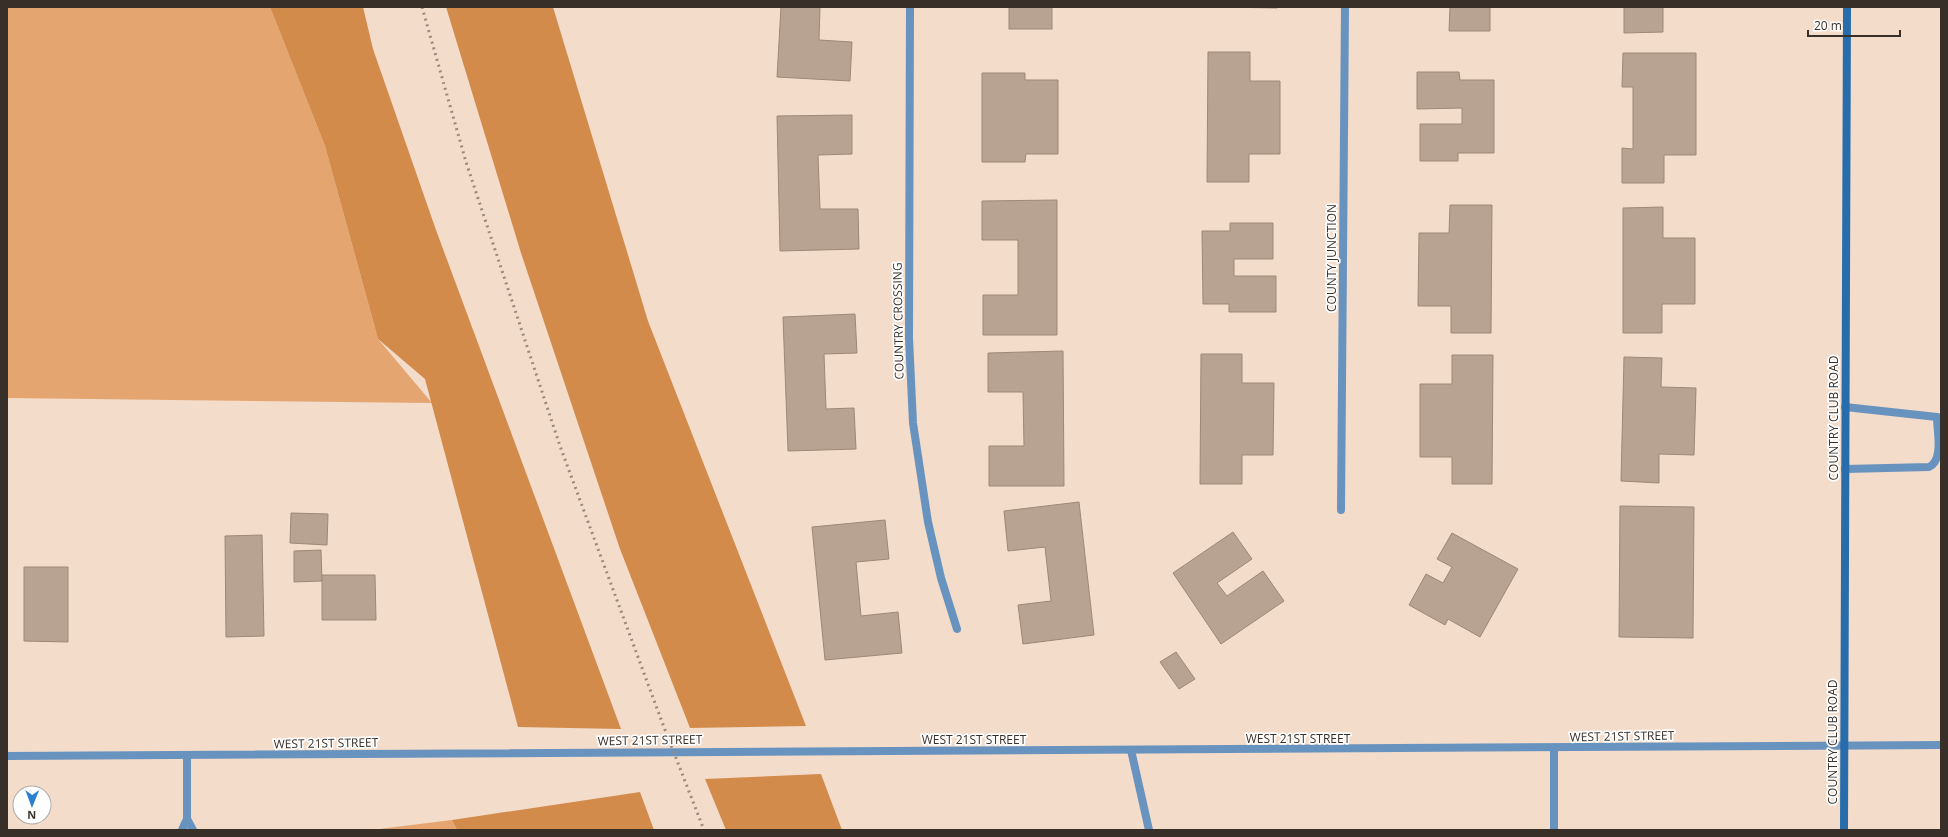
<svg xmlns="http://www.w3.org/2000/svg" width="1948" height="837" font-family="'Open Sans',sans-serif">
	<rect width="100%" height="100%" fill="#f3dcca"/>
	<g fill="#e4a571">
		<path d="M7,7H270L325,146L378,339L432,403L7,398Z"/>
		<path d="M452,820L457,830H371Z"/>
	</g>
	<g fill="#d38b4c">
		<path d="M270,7H363L373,49L436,230L621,729L518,727L425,379L378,339L325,146Z"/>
		<path d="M446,7H553L648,321L806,726L690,728L620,549L521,253Z"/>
		<path d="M821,774L842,830H726L705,779Z"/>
		<path d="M640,792L654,830H457L452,820Z"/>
	</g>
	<g fill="#b8a291" stroke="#9d8877">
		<path d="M781,7H820L819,40L852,42L850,81L777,77Z"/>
		<rect x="1009" y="7" width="43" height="22"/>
		<path d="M1224,7H1277V8Z"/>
		<path d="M1450,7H1490V31H1449Z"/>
		<path d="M1624,7H1663V32L1624,33Z"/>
		<path d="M1208,52H1250V81H1280V154H1249V182H1207Z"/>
		<path d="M1623,53H1696V155H1664V183H1622V148L1633,149V87H1622Z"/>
		<path d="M1417,72H1459L1460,80H1494V153H1458V161H1420V124H1462V108L1417,109Z"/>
		<path d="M982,73H1025V80H1058V154H1026L1025,162H982Z"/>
		<path d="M852,115V154L818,155L820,209H858L859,249L780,251L777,116Z"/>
		<path d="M1057,200V335H983V295H1018V240H982V201Z"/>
		<path d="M1450,205H1492L1491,333H1451V306H1418L1419,233H1449Z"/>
		<path d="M1663,207V238H1695V304H1662V333H1623V208Z"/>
		<path d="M1230,223H1273V259H1234V276H1276V312H1229V304H1203L1202,231H1230Z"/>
		<path d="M855,314L857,353L824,354L826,409L854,408L856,449L788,451L783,317Z"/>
		<path d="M1063,351L1064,486H989V446H1024L1023,392H988V353Z"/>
		<path d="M1201,354H1242V383H1274L1273,455H1242V484H1200Z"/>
		<path d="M1452,355H1493L1492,484H1452V457H1420V384H1452Z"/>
		<path d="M1624,357L1662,358L1661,387L1696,388L1694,455L1659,454V483L1621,481Z"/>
		<path d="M1079,502L1094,635L1023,644L1018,605L1051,601L1045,547L1008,551L1004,511Z"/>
		<path d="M1620,506L1694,507L1693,638L1619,637Z"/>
		<path d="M291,513L328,514L327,545L290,543Z"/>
		<path d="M885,520L889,559L856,562L861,616L898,612L902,653L825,660L812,527Z"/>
		<path d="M1233,532L1252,559L1217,583L1227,596L1263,571L1284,601L1221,644L1173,573Z"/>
		<path d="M1452,533L1518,569L1480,637L1448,619L1445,625L1409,605L1426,574L1443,583L1452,567L1437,559Z"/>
		<path d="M262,535L264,636L226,637L225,536Z"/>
		<path d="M321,550L322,581L294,582V551Z"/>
		<path d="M24,567H68V642L24,641Z"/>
		<path d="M322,575H375L376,620H322Z"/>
		<path d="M1176,652L1195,679L1179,689L1160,662Z"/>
	</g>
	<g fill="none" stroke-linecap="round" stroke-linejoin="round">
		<g stroke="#6993bf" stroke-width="8">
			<path d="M1845,407L1937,417L1941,419"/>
			<path d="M1845,469L1929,467C1944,460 1937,431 1937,417"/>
			<path d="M1554,749V830"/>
		</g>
		<g stroke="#6993bf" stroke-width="8">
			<path d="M910,7L909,338L913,423L928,522L941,578L957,629"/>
			<path d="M1341,510L1345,7"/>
			<path d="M1131,750L1149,830"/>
			<path d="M187,756V819L193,830"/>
			<path d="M182,830L187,819"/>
		</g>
		<path stroke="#6993bf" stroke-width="8" d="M7,756L1941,745"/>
		<path stroke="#276cab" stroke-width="8" d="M1844,830L1847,7"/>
		<path stroke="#9b8a7d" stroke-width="3" stroke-dasharray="2 4" stroke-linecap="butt" d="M422,7L466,162L560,446L662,722L704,830"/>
	</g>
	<g text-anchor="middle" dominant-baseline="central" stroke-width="3.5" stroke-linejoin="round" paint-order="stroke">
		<g font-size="12" fill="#382f28" stroke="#fff">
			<text transform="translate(1331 258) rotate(-90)">COUNTY JUNCTION</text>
			<text transform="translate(898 321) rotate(-91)">COUNTRY CROSSING</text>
			<text transform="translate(1833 418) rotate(-90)">COUNTRY CLUB ROAD</text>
			<text transform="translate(1622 736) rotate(-1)">WEST 21ST STREET</text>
			<text x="1298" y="738">WEST 21ST STREET</text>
			<text x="974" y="739">WEST 21ST STREET</text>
			<text transform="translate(650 740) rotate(-1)">WEST 21ST STREET</text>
			<text transform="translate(1832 742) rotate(-90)">COUNTRY CLUB ROAD</text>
			<text transform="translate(326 743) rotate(-1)">WEST 21ST STREET</text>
		</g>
	</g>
	<rect width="1948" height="837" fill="none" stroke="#382f28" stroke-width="16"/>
	<g transform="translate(32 805) rotate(181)"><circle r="19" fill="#ffffff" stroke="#afaca9"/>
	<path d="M0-3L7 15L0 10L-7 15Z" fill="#2a80ce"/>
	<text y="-6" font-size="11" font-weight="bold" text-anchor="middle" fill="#382f28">N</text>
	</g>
	<path d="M1808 30v6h92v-6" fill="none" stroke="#382f28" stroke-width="2"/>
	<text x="1814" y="30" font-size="12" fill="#382f28" stroke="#ffffff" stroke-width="3" paint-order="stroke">20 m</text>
</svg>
